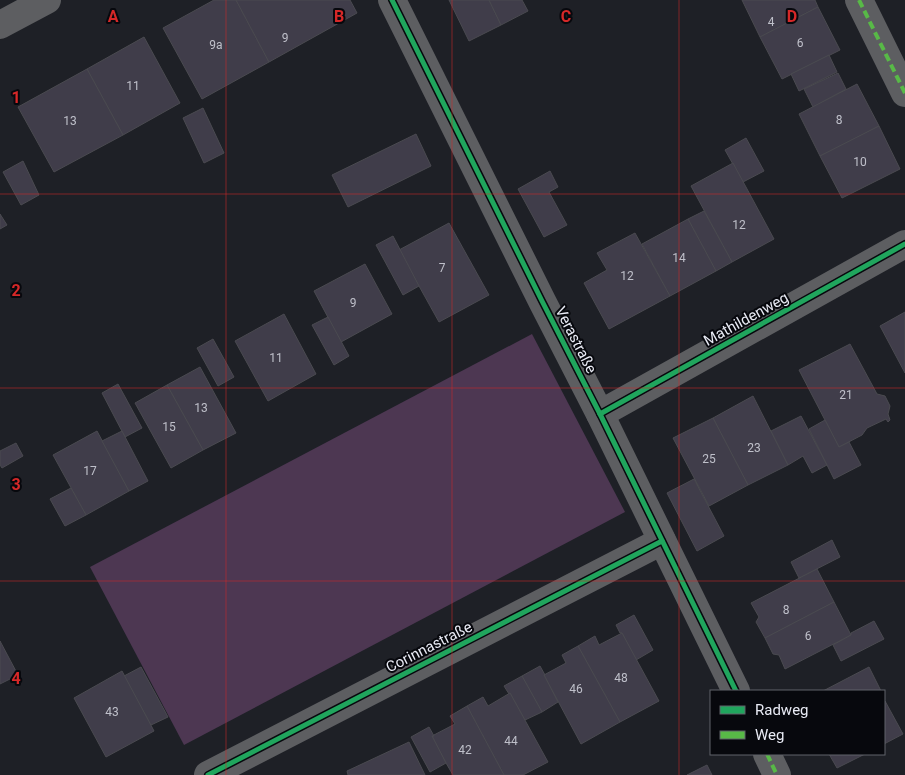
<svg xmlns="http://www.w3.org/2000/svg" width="905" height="775" font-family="Roboto,sans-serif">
	<rect width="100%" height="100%" fill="#1e2026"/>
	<path fill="#4d3752" d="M532,334L625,512L184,745L90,567Z"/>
	<g fill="#403d4a" stroke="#4a4a50">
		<path d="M214,0H236L269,62L202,99L163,28Z"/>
		<path d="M236,0H350L357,13L269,62Z"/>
		<path d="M449,0H489L501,25L469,41Z"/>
		<path d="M489,0H522L528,11L501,25Z"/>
		<path d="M742,0H815L818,7L760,37Z"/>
		<path d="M818,7L840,50L782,79L760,37Z"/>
		<path d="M144,37L180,103L123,135L87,69Z"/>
		<path d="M829,55L837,72L799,91L791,74Z"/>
		<path d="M87,69L123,135L54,172L18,107Z"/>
		<path d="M838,73L846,89L813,107L804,89Z"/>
		<path d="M857,84L879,126L820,156L799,114Z"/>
		<path d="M203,108L224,153L204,163L183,118Z"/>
		<path d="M879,126L900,169L842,198L820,156Z"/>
		<path d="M416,134L431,166L348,207L332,175Z"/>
		<path d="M746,138L764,171L743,182L725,150Z"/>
		<path d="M23,161L39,195L21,205L3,172Z"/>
		<path d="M733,163L774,239L732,262L691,186Z"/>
		<path d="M550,171L558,187L549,192L567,225L544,237L518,189Z"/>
		<path d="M704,211L732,262L716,271L688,219Z"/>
		<path d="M0,214L7,225L0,229Z"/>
		<path d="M688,219L716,271L670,296L642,244Z"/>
		<path d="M449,223L489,295L439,322L399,250Z"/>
		<path d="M635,233L670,296L609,329L584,283L607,270L597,253Z"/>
		<path d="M393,236L419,286L403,295L376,245Z"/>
		<path d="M365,264L392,314L341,342L314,291Z"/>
		<path d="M905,312V373L880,326Z"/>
		<path d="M284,314L316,374L268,401L235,341Z"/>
		<path d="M328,317L349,356L334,365L312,325Z"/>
		<path d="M213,339L234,377L218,386L197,348Z"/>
		<path d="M850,344L877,394L885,396L890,406L888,414L890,420L888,422L886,419L867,428L862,435L839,447L799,370Z"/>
		<path d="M200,367L236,433L203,450L167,385Z"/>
		<path d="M118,384L142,428L125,437L102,393Z"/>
		<path d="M167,385L203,450L171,468L135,403Z"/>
		<path d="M753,396L788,465L748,485L713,418Z"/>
		<path d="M801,416L827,465L812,473L803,456L788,465L771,431Z"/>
		<path d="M713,418L748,485L709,506L673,438Z"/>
		<path d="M825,420L839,447L849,442L861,465L834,479L809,429Z"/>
		<path d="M97,431L129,491L86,515L53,455Z"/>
		<path d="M122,431L148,481L129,491L102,441Z"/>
		<path d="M16,443L23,456L2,468L0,465V451Z"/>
		<path d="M694,479L724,536L697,551L667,493Z"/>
		<path d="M71,488L86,515L65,526L50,499Z"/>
		<path d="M832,540L840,557L799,578L791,562Z"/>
		<path d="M817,569L834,602L765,638L756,622L759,617L751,603Z"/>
		<path d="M834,602L851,635L785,669L779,655L773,654L765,638Z"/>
		<path d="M634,615L653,650L636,660L622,633H620L616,625Z"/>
		<path d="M874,621L884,639L841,661L833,645L851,635V633Z"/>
		<path d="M622,633L659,701L620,722L578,646L595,636L599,645Z"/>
		<path d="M0,641L18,675L0,684Z"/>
		<path d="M578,646L620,722L581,744L544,675L566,663L562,655Z"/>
		<path d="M540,666L545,675H544L558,702L542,712L522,676Z"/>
		<path d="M141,667L168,717L151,725L124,676Z"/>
		<path d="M869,667L881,691H823Z"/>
		<path d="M122,671L154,731L106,757L74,698Z"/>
		<path d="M522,676L542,712L525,720L510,693L509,694L504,686Z"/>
		<path d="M510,693L548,762L523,775H504L467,706L483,697L488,706Z"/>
		<path d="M885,701L903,734L884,744V702Z"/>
		<path d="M467,706L504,775H453L446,763L432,736L455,724L450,716Z"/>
		<path d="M429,727L434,736H432L446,763L430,772L411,737Z"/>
		<path d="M409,742L425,775H348L347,771Z"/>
		<path d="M826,754H865L837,768L829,754Z"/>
		<path d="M707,765L712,775H687Z"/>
	</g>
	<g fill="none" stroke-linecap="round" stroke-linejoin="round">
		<g stroke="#5d5e61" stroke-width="28">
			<path d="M392,0L542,301L600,414L736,691"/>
			<path d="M859,0L905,93"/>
			<path d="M0,25L47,0"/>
			<path d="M600,414L905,244"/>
			<path d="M767,754L777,775"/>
			<path d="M208,775L662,541"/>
		</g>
		<g stroke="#58b947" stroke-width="4" stroke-dasharray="8 4" stroke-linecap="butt">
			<path d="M859,0L905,93"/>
			<path d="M767,754L777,775"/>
		</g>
		<defs>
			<g id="cycleway">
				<path d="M392,0L542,301L600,414L736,691"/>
				<path d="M600,414L905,244"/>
				<path d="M208,775L662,541"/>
			</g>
		</defs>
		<use href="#cycleway" stroke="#07080d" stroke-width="8"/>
		<use href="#cycleway" stroke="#20a55d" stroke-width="5"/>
	</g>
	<path fill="none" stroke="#d62828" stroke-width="1" stroke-opacity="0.55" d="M226,0V775M452,0V775M679,0V775M0,194H905M0,388H905M0,581H905"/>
	<g text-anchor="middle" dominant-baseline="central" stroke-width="4" stroke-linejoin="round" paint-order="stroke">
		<g font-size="12" fill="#bfc0ca">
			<text x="771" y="22">4</text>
			<text x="285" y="38">9</text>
			<text x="800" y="43">6</text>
			<text x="216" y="45">9a</text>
			<text x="133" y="86">11</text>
			<text x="839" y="120">8</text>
			<text x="70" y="121">13</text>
			<text x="860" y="162">10</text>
			<text x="739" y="225">12</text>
			<text x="679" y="258">14</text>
			<text x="442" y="268">7</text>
			<text x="627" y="276">12</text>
			<text x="353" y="303">9</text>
			<text x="276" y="358">11</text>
			<text x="846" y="395">21</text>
			<text x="201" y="408">13</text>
			<text x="169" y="427">15</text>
			<text x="754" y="448">23</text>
			<text x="709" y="459">25</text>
			<text x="90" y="471">17</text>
			<text x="786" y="610">8</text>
			<text x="808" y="636">6</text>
			<text x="621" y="678">48</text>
			<text x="576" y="689">46</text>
			<text x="112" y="712">43</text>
			<text x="511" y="741">44</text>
			<text x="465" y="750">42</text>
		</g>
		<g font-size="15" fill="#e9ebf5" stroke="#07080d">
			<text transform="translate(746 319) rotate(-29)">Mathildenweg</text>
			<text transform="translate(576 340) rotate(63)">Verastraße</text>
			<text transform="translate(429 647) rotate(-27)">Corinnastraße</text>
		</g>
	</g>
	<g font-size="16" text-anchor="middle" font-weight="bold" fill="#d62828" stroke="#07080d" stroke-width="4" stroke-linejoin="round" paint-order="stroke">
		<text x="113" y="22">A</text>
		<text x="339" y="22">B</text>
		<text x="566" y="22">C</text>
		<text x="792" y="22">D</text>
		<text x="16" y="103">1</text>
		<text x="16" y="296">2</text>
		<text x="16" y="490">3</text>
		<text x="16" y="684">4</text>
	</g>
	<rect x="710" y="690" width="175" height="65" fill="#07080d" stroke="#61636a"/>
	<rect x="720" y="706" width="25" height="8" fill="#20a55d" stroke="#61636a"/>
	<text x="755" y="715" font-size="15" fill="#e9ebf5">Radweg</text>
	<rect x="720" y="731" width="25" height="8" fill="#58b947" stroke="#61636a"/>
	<text x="755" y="740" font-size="15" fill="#e9ebf5">Weg</text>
</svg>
